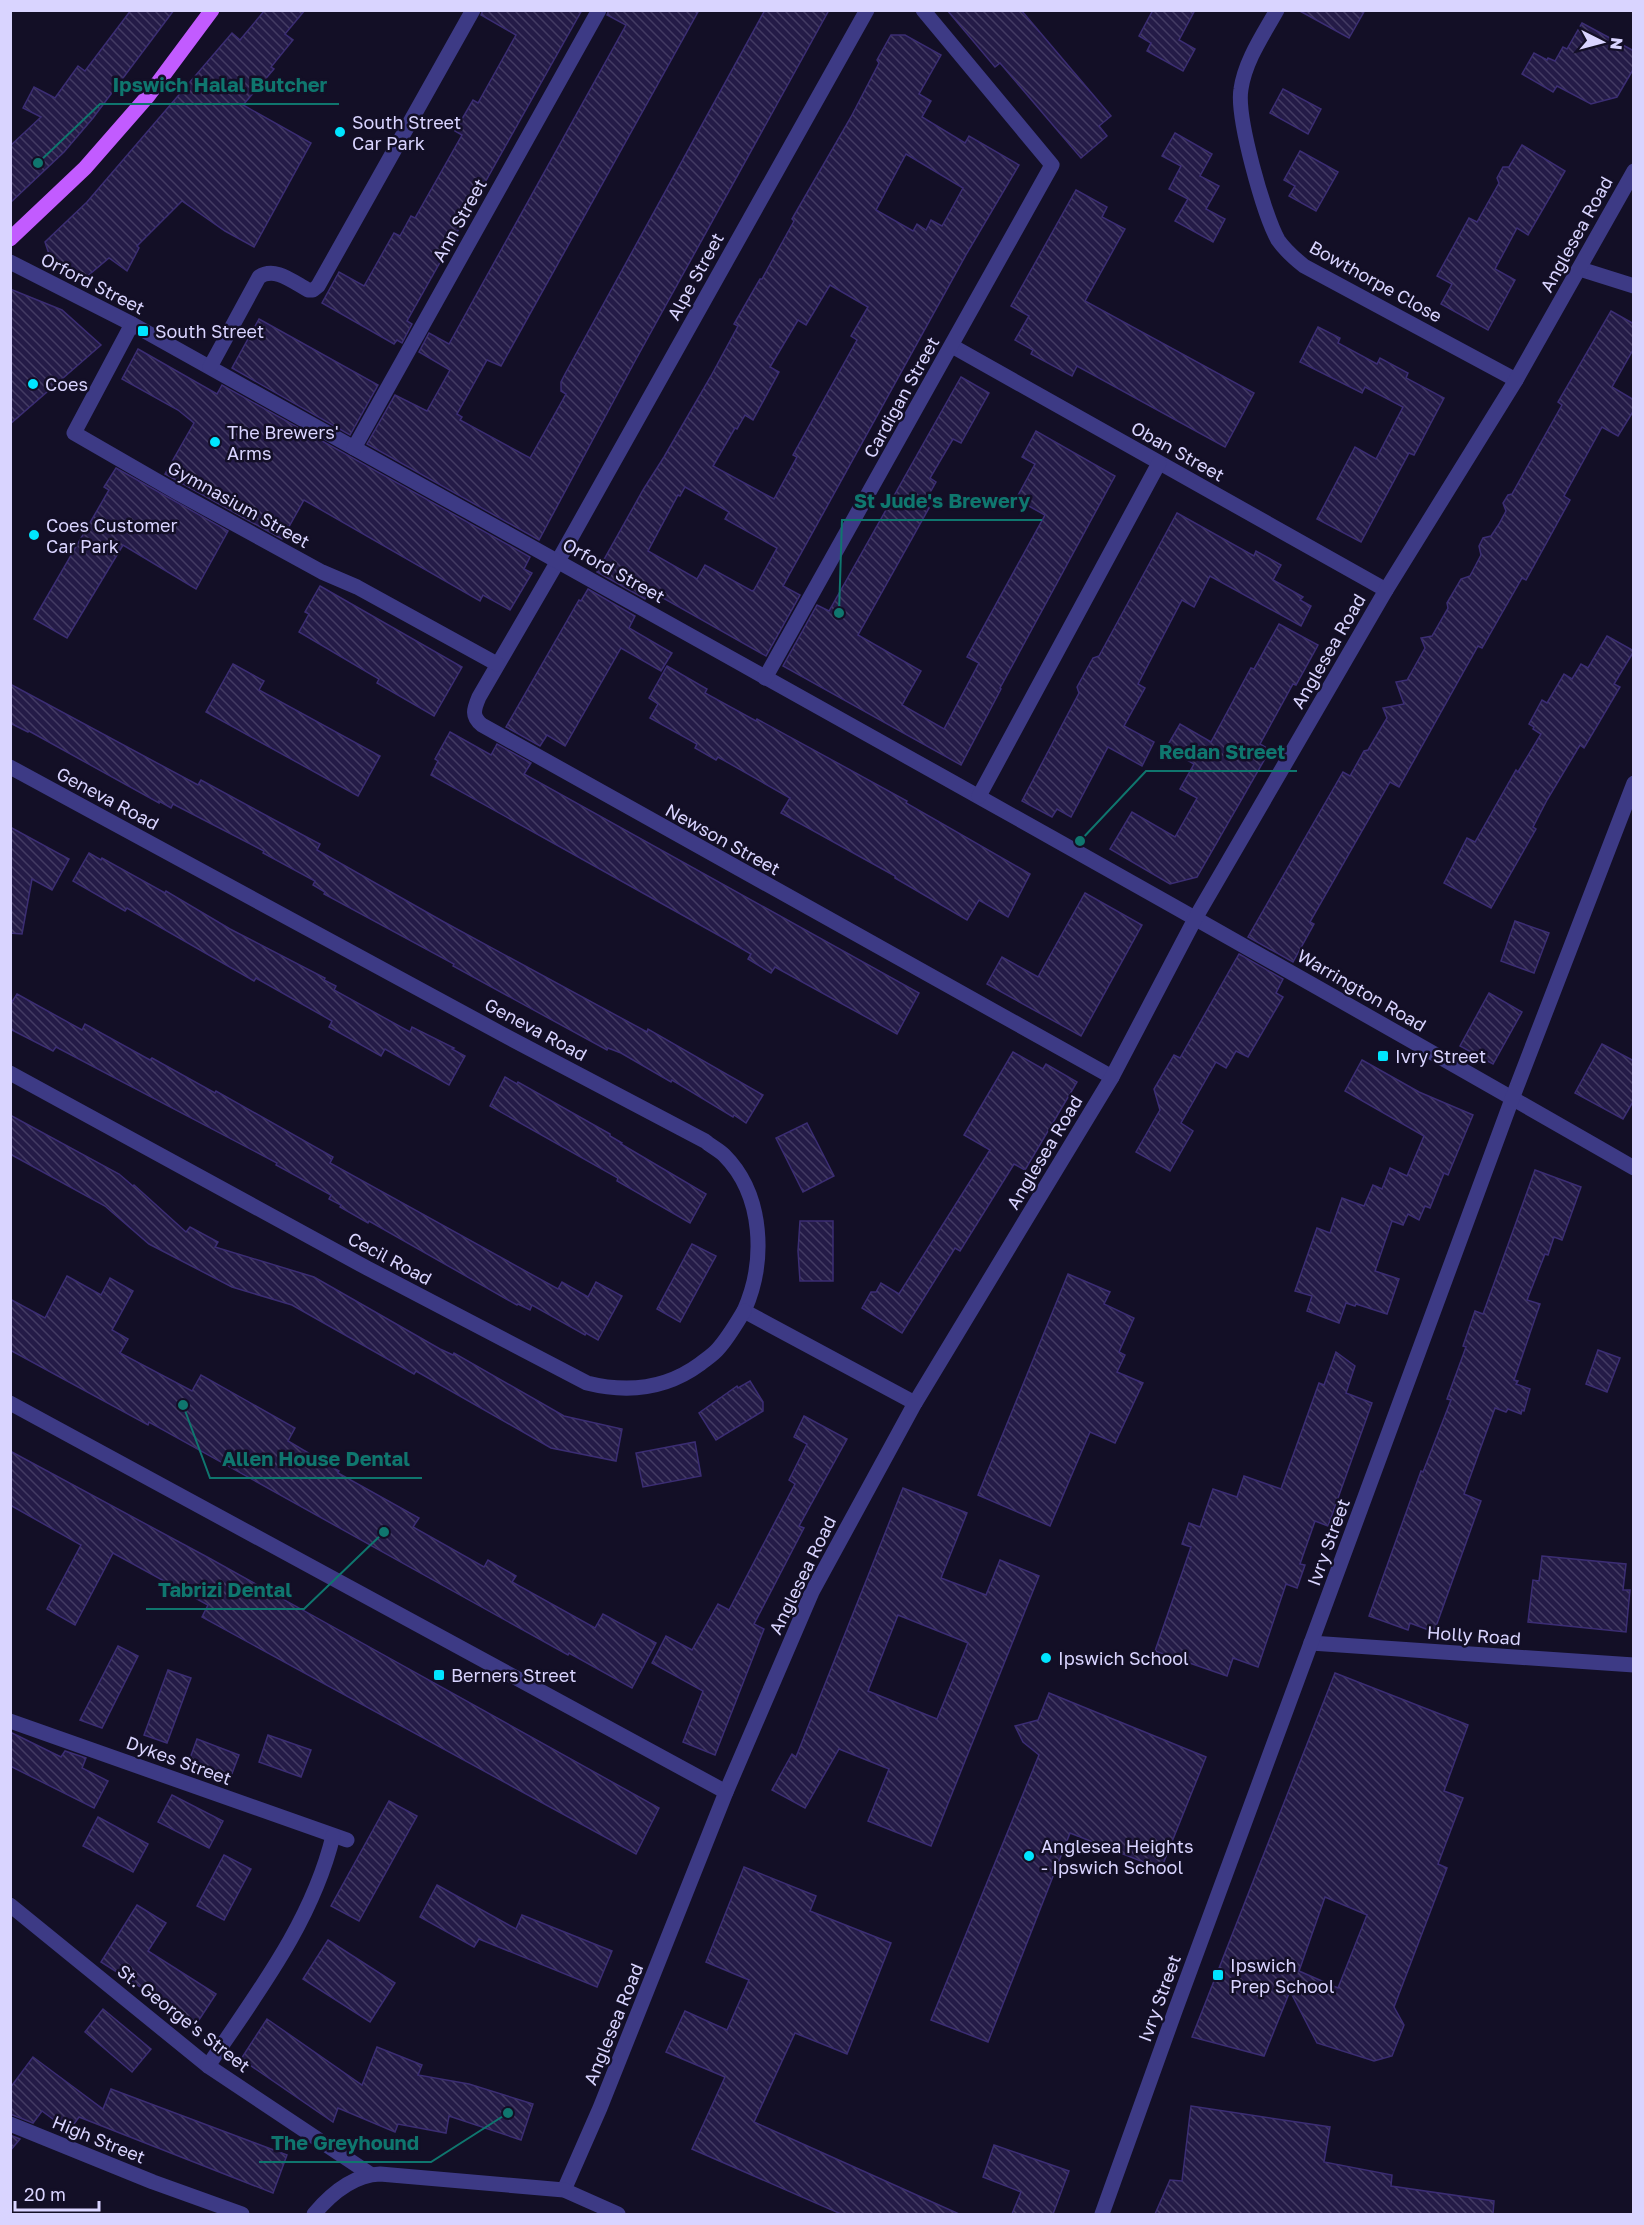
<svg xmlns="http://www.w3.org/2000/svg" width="1644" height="2225" font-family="'Golos Text',sans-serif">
	<defs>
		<pattern id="building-back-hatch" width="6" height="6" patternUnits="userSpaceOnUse" patternTransform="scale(1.5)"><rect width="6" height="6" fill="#241b47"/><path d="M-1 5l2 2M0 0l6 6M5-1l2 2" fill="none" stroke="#433b63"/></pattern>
	</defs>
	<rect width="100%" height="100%" fill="#130f26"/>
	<g fill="url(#building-back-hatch)" stroke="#3b2d73" stroke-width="1.5" fill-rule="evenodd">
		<path d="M131,10H174L93,118L64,152L10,203V146L41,117L23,108L34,87L55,98L78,66L85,71Z"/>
		<path d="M265,10H305L285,34L293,40L271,67L274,69L243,105L311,143L254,247L225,231L182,201L137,246L139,248L127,271L109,258L85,278L51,260L45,242L87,202L232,33L240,40Z"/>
		<path d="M483,10H582L407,321L412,324L402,343L397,340L394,344L322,303L339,272L364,286L394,233L400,236L411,216L415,218L462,135L455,131L473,100L478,103L516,35L481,15Z"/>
		<path d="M609,10H699L501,366L487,360L457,414L462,417L460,420L530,458L566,394L561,391V382L565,374L765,10H829L635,361L539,540L367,444L395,395L427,411L450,370L419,352L429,333L449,344L626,25L607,15Z"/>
		<path d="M947,10H1021L1111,116L1099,126L1107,136L1081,158L1000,63L995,67Z"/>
		<path d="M1153,10H1195L1179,40L1195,49L1183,71L1147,51L1151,43L1139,36Z"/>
		<path d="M1298,10H1365L1349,38Z"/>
		<path d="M1582,23L1634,51V68L1617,97L1591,104L1557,86L1553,92L1522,74L1534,53L1547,60L1548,58L1555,61L1563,47L1567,49Z"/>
		<path d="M891,35H905L941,55L919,94L931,101L922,117L965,143L969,136L1019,165L967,253L783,586L800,595L766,656L649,590L645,599L597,572L643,490L664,457L711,376L738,326L734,324L760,279H762L794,221L792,219L851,117L879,63L877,60ZM906,154L963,188L942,226L931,220L926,230L917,224L913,231L876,210ZM830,285L868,307L851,336L857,340L793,455L797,457L774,499L713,466L735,428L737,429L745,415L753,420L779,372L770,367L798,320L806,325ZM685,487L729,512L725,519L777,548L754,590L752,591L705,565L697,579L648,551L678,495L680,496Z"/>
		<path d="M1283,89L1321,109L1308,134L1270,113Z"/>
		<path d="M1175,133L1212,154L1200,176L1219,186L1206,209L1225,219L1213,242L1175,221L1188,199L1169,189L1181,166L1162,156Z"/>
		<path d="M1522,145L1565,171L1528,235L1517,228L1495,269L1515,280L1488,330L1441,304L1452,284L1437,276L1469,218L1477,222L1499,183L1497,178L1503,167H1509Z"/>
		<path d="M1300,151L1338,172L1316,211L1289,196L1295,186L1284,180Z"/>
		<path d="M1076,190L1107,207L1102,217L1125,229L1085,301L1254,393L1225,447L1077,366L1072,376L1031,354L1033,350L1015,340L1029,316L1011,306Z"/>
		<path d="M10,289L62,310L101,345L10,424Z"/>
		<path d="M1611,311L1634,324V348L1612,387L1634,400V410L1618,436L1602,427L1564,496L1570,500L1526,580L1522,578L1482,648L1478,646L1399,787L1390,782L1310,922L1314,924L1293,962L1248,937L1343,772L1350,776L1364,751L1368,750L1387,718L1383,708L1404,704L1396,682L1407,680L1425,648L1421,638L1432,636L1448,608L1447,603L1461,579L1470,576L1481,555L1479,546L1483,538L1491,536L1499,524L1506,511L1503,503L1508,495L1512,494L1562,405L1558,402Z"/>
		<path d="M259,319L378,385L350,435L232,368Z"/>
		<path d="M1318,327L1340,338L1338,343L1377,364L1380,358L1408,373L1406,378L1444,398L1414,455L1409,453L1361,542L1317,519L1355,447L1376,459L1403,407L1365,387L1362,393L1300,362Z"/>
		<path d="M138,349L217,394L222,385L530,557L524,569L532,573L510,610L483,595L480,601L304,500L282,539L165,474L194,423L178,410L122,379Z"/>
		<path d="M961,377L989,393L961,443L953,439L930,478L936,482L923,505L929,508L858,635L921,671L902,705L944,729L979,663L967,657L1045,515L1016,499L1035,464L1022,457L1036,431L1115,476L1000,688L1001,689L961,765L783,666L817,605L829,611Z"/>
		<path d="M116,468L228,531L196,589L123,545L67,638L34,619L109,490L104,487Z"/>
		<path d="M1177,513L1254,556L1256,551L1281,565L1273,580L1303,597L1300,600L1311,606L1301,626L1210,576L1194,607L1182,600L1138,684L1145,688L1124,726L1154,742L1142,766L1108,747L1071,817L1057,809L1052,817L1022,801L1079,693L1077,687L1088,667L1093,658L1099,656Z"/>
		<path d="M320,586L462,667L434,716L377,683L379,679L299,632L309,614L305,612Z"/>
		<path d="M588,589L635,616L629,628L672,653L661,671L621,648L565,746L547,735L540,746L506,727L579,600L581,601Z"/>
		<path d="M1279,624L1318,645L1296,685L1293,684L1260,744L1270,750L1197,877L1170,884L1110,849L1132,812L1175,837L1197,798L1180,789L1194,764L1166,748L1180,724L1211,742L1251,668L1254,669Z"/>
		<path d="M1607,636L1634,651L1614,684L1620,687L1584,748L1580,745L1547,800L1533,827L1536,829L1491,908L1444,883L1467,838L1475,842L1516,770L1518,772L1541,734L1533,729L1534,727L1529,724L1542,700L1547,703L1564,674L1572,679L1581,664L1588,668Z"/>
		<path d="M233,664L264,681L259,690L380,756L358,796L206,712Z"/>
		<path d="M667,666L707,689L705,693L756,721L757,719L907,801L906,803L1030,874L1008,917L979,900L967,920L895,878V876L781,813L790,798L718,757L716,760L695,748L697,744L650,718L658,704L649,698Z"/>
		<path d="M10,684L198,785L201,780L282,824L320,844L317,850L444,922L647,1032L648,1029L763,1095L746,1123L734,1115L733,1117L672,1080L671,1082L621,1053L608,1048L607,1050L453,966L454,964L324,894L325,892L313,885L315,881L263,853L264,851L173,804L171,808L159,801V803L29,731L28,732L10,723Z"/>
		<path d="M450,732L491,755L497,744L531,763L524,774L919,993L897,1034L775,967L771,973L748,959L751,954L720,936L431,775L438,761L435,759Z"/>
		<path d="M10,827L69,859L52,890L32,879L22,934L10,933Z"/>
		<path d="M89,853L101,860L102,858L165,893L166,891L230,929L325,978L324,980L336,986L334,990L410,1032L412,1027L454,1048L452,1049L465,1056L449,1085L385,1049L381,1056L329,1027L332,1021L256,978L254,981L127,908L125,911L73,881Z"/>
		<path d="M1085,893L1142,925L1081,1036L987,984L1002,957L1038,977Z"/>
		<path d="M1515,921L1549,933L1534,973L1501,961Z"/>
		<path d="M1239,954L1283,979L1276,993L1283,997L1248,1057L1236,1051L1226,1068L1216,1062L1181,1123L1193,1131L1170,1171L1136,1152L1160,1110L1154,1089L1174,1055L1180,1058Z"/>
		<path d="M1489,993L1522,1012L1493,1064L1460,1046Z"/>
		<path d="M17,994L82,1030L85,1024L150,1060L152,1058L215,1093L216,1091L333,1157L330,1163L558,1289L562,1282L588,1297L596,1282L622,1296L598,1340L586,1333L585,1335L532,1305L530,1310L518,1304L517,1305L369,1221L368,1223L340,1207L341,1205L329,1199L331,1195L276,1165L277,1163L56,1047L53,1051L10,1029V1005Z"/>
		<path d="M1602,1044L1634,1061V1100L1623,1119L1575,1093Z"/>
		<path d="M1013,1052L1043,1069L1046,1064L1077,1082L1025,1170L1014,1164L960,1251L955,1248L902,1333L862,1308L871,1292H876L881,1283L899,1294L990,1150L964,1135Z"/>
		<path d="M1362,1060L1419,1092L1473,1115L1448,1175L1444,1173L1430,1208L1425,1206L1419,1220L1408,1214L1403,1225L1392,1221L1375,1271L1399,1279L1387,1314L1356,1304L1355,1306L1346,1303L1339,1323L1307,1311L1312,1296L1295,1291L1317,1228L1330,1233L1342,1198L1364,1206L1373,1185L1382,1189L1390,1168L1407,1176L1424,1136L1345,1091Z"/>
		<path d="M505,1077L517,1084L518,1082L610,1134V1136L622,1143L621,1144L706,1194L690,1223L617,1181L618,1178L490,1106Z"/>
		<path d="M10,1115L119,1174L133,1186L134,1185L186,1232L190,1227L218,1242L215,1247L314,1277L440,1349L453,1355L454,1353L564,1416L622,1429L616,1461L551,1448L416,1371L414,1374L292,1305L232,1287L149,1244L105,1206L10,1154Z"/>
		<path d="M807,1123L834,1176L803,1192L776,1138Z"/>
		<path d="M1535,1170L1581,1187L1562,1240L1554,1237L1548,1255L1545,1254L1527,1300L1540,1304L1514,1380L1518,1381L1516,1384L1530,1389L1524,1411L1522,1410L1521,1414L1508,1409L1506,1412L1495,1408L1464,1494L1481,1501L1434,1632L1410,1623L1408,1630L1369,1616L1421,1471L1423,1472L1451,1400L1447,1399L1466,1347L1463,1346L1475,1311L1483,1314Z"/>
		<path d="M800,1221H833V1281H800L798,1251Z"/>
		<path d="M692,1244L716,1256L680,1322L657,1309Z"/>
		<path d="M1068,1274L1110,1292L1104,1304L1134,1318L1119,1352L1125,1355L1117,1372L1143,1383L1115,1443L1090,1432L1050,1526L978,1495Z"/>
		<path d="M67,1276L101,1295L110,1278L133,1291L112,1330L128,1339L120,1353L192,1391L201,1375L295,1428L288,1441L339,1471L338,1473L419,1518L413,1527L484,1567L488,1560L516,1576L512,1582L595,1628L603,1614L656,1643L632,1688L569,1653L568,1655L149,1422L148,1425L10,1350V1299L45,1318Z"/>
		<path d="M1598,1350L1620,1358L1607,1392L1586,1384Z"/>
		<path d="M1336,1352L1355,1366L1346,1393L1372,1403L1328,1526L1315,1521L1300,1564L1305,1565L1297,1588L1286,1584L1258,1667L1233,1658L1227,1676L1155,1651L1191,1547L1182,1544L1189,1523L1200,1527L1213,1489L1237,1497L1244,1476L1281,1489L1319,1383L1324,1385Z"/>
		<path d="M750,1381L763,1402V1411L716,1440L699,1413L737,1386L738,1388Z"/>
		<path d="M804,1416L847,1439L799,1526L804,1528L754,1624L764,1629L715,1755L683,1742L703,1691L652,1663L666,1636L692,1650L718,1604L729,1610L795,1484L789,1480L807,1444L794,1437Z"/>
		<path d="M695,1442L701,1476L643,1487L636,1453Z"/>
		<path d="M10,1451L209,1558L659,1808L636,1854L202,1617L208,1605L113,1553L75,1625L47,1609L81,1545L10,1505Z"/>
		<path d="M903,1488L967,1513L941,1578L986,1595L1000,1560L1039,1576L931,1846L868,1821L889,1769L839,1749L805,1808L772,1790L792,1754L796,1757ZM898,1615L968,1643L937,1719L868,1691Z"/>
		<path d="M1542,1556L1626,1564L1623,1590H1630L1626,1632L1528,1622L1533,1580L1539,1581Z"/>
		<path d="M118,1646L138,1656L102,1728L80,1720Z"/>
		<path d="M168,1670L191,1678L167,1743L144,1735Z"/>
		<path d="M1335,1673L1468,1725L1444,1791L1463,1798L1438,1864L1447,1868L1394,2007L1404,2025L1392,2056L1374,2061L1317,2043L1290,1991L1264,2056L1192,2037ZM1325,1897L1367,1915L1338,1988L1299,1971Z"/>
		<path d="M1049,1693L1206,1757L1161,1869L1070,1833L988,2042L931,2020L1039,1755L1023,1742L1015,1726L1038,1720Z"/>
		<path d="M10,1732L61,1757L65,1751L86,1758L82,1768L108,1781L94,1808L10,1766Z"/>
		<path d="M268,1735L311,1750L301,1777L259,1762Z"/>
		<path d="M197,1739L239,1755L231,1776L189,1761Z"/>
		<path d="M172,1795L223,1821L209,1848L158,1822Z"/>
		<path d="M389,1801L417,1816L359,1921L331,1906Z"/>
		<path d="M98,1817L148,1844L133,1872L83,1846Z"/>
		<path d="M224,1855L251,1869L224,1920L197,1906Z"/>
		<path d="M744,1867L816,1896L810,1911L891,1943L847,2054L795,2033L754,2122L959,2214H841L692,2149L725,2077L666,2052L685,2011L727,2030L749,1980L706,1962Z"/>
		<path d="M437,1885L516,1929L522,1915L612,1951L597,1987L479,1939L474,1947L420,1917Z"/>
		<path d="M137,1905L166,1923L148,1951L216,1994L197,2023L101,1962Z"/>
		<path d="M328,1940L395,1983L370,2022L303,1979Z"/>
		<path d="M103,2009L151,2049L132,2072L85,2032Z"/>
		<path d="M267,2019L362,2085L377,2047L422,2065L418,2075L469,2084L533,2104L521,2140L449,2116L446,2133L398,2124L395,2132L338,2108L333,2122L241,2059Z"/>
		<path d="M33,2057L103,2109L111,2089L287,2155L273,2193L79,2117L69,2131L42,2111L33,2123L10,2114V2088Z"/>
		<path d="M1191,2106L1330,2127L1324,2162L1392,2175L1391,2186L1494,2201L1493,2214H1155L1170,2180L1182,2181Z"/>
		<path d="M10,2135L20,2139L10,2151Z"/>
		<path d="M994,2145L1069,2171L1053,2214H1012L1021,2192L983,2177Z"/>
	</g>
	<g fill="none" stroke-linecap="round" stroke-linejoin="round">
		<g stroke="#3d3a85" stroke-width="15">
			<path d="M867,10L558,561L479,697C474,709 471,716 482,725L1112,1077"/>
			<path d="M1277,10C1263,35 1245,61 1241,89C1236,117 1264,215 1278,240C1285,250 1294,258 1304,266L1516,380"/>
			<path d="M10,262L132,324C633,604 1136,882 1634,1168"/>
			<path d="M1580,269L1634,286"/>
			<path d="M132,324L74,433L178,493L322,572L357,587L497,664"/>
			<path d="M952,346L1386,590"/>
			<path d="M210,367L259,277C275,266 293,282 308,290H313L318,286L473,10"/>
			<path d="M354,448L599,10"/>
			<path d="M765,678L1052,165L923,10"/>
			<path d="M10,767L502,1034L705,1141C711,1146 719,1150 724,1155C764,1195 766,1262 744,1311L915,1403"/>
			<path d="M979,796L1159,463"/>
			<path d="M10,1073L367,1268L587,1383C627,1393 666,1389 700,1364C706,1359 713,1355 718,1349C728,1338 736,1324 744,1311"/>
			<path d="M1311,1643L1634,1665"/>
			<path d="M10,1721L347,1840"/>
			<path d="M10,1905L208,2066L370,2174"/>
			<path d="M208,2066C257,1993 312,1922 333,1836"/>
			<path d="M1102,2214L1175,2011L1512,1099L1634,783"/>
		</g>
		<g stroke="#3d3a85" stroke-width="15">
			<path d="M10,1403L726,1792"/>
			<path d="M10,2124L153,2182L242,2214"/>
			<path d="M564,2190L600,2108L726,1792L812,1592L915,1403L1112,1077L1196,917L1386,590L1516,380L1634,171"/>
			<path d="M314,2214C330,2195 353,2175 380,2174L564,2190L618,2214"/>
		</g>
		<path stroke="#c25bff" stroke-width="15" d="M10,239L85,168L148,96L212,10"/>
	</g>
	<g fill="#00e5ff" stroke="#130f26" stroke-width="2">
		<circle cx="340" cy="132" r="6"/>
		<rect x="137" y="325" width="12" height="12" rx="3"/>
		<circle cx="33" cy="384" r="6"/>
		<circle cx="215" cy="442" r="6"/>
		<circle cx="34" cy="535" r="6"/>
		<rect x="1377" y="1050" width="12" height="12" rx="3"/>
		<circle cx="1046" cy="1658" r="6"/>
		<rect x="433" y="1669" width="12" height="12" rx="3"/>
		<circle cx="1029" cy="1856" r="6"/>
		<rect x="1212" y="1969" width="12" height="12" rx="3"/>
	</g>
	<g text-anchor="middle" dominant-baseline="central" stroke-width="5" stroke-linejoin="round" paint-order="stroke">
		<g font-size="18" fill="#d9d4ff" stroke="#130f26" text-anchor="start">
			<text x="352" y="122">South Street<tspan x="352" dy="21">Car Park</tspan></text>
			<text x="155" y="331">South Street</text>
			<text x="45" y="384">Coes</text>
			<text x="227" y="432">The Brewers'<tspan x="227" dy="21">Arms</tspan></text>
			<text x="46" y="525">Coes Customer<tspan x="46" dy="21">Car Park</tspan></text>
			<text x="1395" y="1056">Ivry Street</text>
			<text x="1058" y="1658">Ipswich School</text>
			<text x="451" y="1675">Berners Street</text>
			<text x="1041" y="1846">Anglesea Heights<tspan x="1041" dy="21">- Ipswich School</tspan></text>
			<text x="1230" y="1965">Ipswich<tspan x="1230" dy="21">Prep School</tspan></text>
		</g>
		<g font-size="18" fill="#d9d4ff" stroke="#130f26">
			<text transform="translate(459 220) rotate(-61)">Ann Street</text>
			<text transform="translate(1576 234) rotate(-61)">Anglesea Road</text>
			<text transform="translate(695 276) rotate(-61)">Alpe Street</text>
			<text transform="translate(1376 281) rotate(29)">Bowthorpe Close</text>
			<text transform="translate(93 283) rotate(27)">Orford Street</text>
			<text transform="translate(901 397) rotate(-61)">Cardigan Street</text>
			<text transform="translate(1178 451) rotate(29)">Oban Street</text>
			<text transform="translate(239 504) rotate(29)">Gymnasium Street</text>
			<text transform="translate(614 570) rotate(29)">Orford Street</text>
			<text transform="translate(1328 651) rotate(-60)">Anglesea Road</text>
			<text transform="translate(108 798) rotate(28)">Geneva Road</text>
			<text transform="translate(723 839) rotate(29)">Newson Street</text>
			<text transform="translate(1362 990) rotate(30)">Warrington Road</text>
			<text transform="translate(536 1029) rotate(28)">Geneva Road</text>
			<text transform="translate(1044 1152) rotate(-59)">Anglesea Road</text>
			<text transform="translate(390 1258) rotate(28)">Cecil Road</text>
			<text transform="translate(1328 1542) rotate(-70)">Ivry Street</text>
			<text transform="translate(802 1575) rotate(-64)">Anglesea Road</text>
			<text transform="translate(1474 1635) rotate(4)">Holly Road</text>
			<text transform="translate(179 1760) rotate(20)">Dykes Street</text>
			<text transform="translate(1159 1998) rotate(-70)">Ivry Street</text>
			<text transform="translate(184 2018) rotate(38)">St. George's Street</text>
			<text transform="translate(613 2024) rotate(-68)">Anglesea Road</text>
			<text transform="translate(99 2139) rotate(22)">High Street</text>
		</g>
	</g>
	<path fill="none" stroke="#0f766e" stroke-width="2" d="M38 163L100 104H339M839 613L842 520H1042M1080 841L1146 771H1297M183 1405L210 1478H422M384 1532L304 1609H146M508 2113L431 2162H259"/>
	<g fill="#0f766e" stroke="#130f26" stroke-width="2">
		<circle cx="38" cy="163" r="6"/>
		<circle cx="839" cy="613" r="6"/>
		<circle cx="1080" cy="841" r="6"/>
		<circle cx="183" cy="1405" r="6"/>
		<circle cx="384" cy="1532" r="6"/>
		<circle cx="508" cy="2113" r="6"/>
	</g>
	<g font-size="20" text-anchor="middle" font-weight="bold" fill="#0f766e" stroke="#130f26" stroke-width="5" stroke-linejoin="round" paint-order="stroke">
		<text x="220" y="92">Ipswich Halal Butcher</text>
		<text x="942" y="508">St Jude's Brewery</text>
		<text x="1222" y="759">Redan Street</text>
		<text x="316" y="1466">Allen House Dental</text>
		<text x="225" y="1597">Tabrizi Dental</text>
		<text x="345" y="2150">The Greyhound</text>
	</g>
	<rect width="1644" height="2225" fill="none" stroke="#d9d4ff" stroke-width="24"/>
	<g transform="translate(1602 42) rotate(96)" stroke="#130f26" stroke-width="4.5" paint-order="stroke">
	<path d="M0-4.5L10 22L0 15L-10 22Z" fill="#d9d4ff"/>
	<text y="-9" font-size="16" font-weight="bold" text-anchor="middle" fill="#d9d4ff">N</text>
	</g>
	<path d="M15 2201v9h84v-9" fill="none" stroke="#d9d4ff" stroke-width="3"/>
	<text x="24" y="2201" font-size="18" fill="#d9d4ff" stroke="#130f26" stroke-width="4.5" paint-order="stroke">20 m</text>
</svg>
